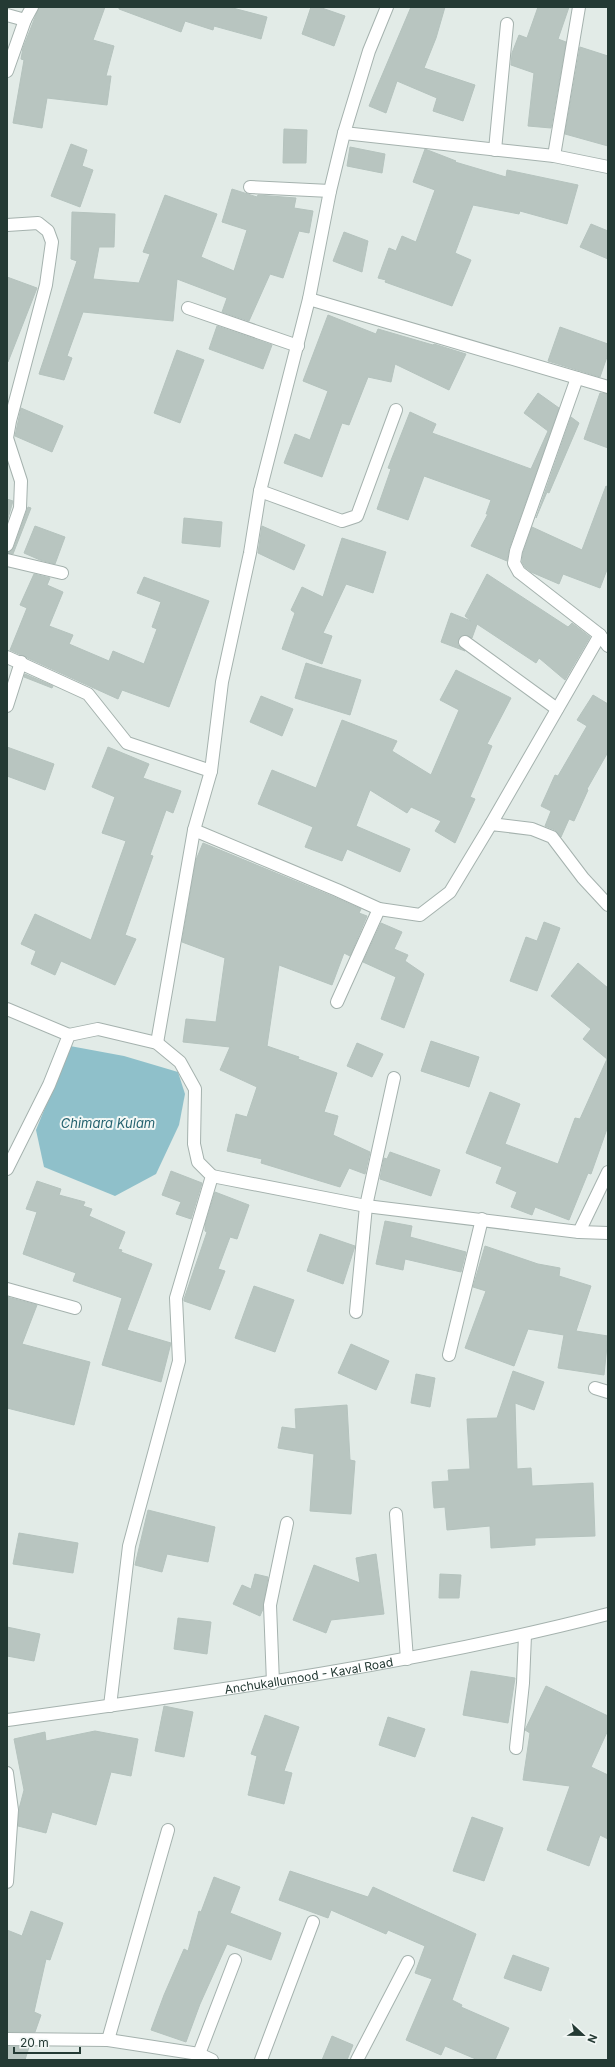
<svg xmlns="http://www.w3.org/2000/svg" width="615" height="2067" font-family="Inter,sans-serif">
	<rect width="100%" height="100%" fill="#e2ebe7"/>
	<path fill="#8fc0ca" d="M70,1046L124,1056L178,1072L185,1094L179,1125L156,1174L115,1196L44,1167L36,1130Z"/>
	<g fill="#b8c5c0" stroke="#b5c3be">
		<path d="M39,7H105L93,40L114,46L106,76H111L107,105L47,98L42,128L13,123L24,60L21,59L23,48Z"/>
		<path d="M119,7H229L267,17L261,39L214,26L213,30L185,21L181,32L119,9Z"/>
		<path d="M311,7H319L345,16L334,46L302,34Z"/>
		<path d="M411,7H445L436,38L424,68L475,85L463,121L433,111L437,98L397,81L386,113L369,106Z"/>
		<path d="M538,7H569L558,39L566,42L551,128L528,126L534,73L511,65L512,53L519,35L527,38Z"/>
		<path d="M580,47L608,56V146L565,134Z"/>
		<path d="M284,129L307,130L306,163H283Z"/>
		<path d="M71,144L87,150L82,166L93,170L80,207L51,196Z"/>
		<path d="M350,147L385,154L382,173L347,166Z"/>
		<path d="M425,149L456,161L455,162L506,177L507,170L578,185L567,224L520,211L519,214L473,205L455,253L471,260L452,306L385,282L386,280L378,278L389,248L396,251L402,236L416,242L435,190L413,182Z"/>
		<path d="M232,189L257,197L258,195L296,198L294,208L313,211L309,233L299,231L283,278L270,274L249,321L222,312L227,298L177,279L173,321L83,312L67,356L72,358L64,380L39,374L77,261L71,259L72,212L115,214L114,247H99L93,279L139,283L150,254L143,252L165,195L217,214L201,257L234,271L247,230L222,222Z"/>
		<path d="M591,224L608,231V259L580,247Z"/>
		<path d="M344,232L368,241L362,272L333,261Z"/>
		<path d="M7,277L37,288L8,362L7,361Z"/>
		<path d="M328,315L376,334L378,329L433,345L434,344L466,354L449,390L395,364L391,382L368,377L349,425L342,423L322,477L284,463L295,434L310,440L328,391L303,381Z"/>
		<path d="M217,326L272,345L263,369L209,349Z"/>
		<path d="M560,327L608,344V354L600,377L548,361Z"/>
		<path d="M177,350L204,360L180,423L154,413Z"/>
		<path d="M538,393L559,408L509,549L507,561L471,546L488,514H486L491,500L424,476L408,520L377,509L391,469L388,468L410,412L436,424L432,433L531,469L548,431L524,413Z"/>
		<path d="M600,393L608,394V448L584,439Z"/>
		<path d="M21,408L63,426L52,452L15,436Z"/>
		<path d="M571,417L579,423L549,493L547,492L536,518Z"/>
		<path d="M606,486L608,487V567L600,588L563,574L559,584L531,572L525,567L522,562L523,553L532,527L582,550Z"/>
		<path d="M7,499L13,501L7,522Z"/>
		<path d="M28,507L31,508L13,554L7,553L14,547Z"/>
		<path d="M184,518L222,522L220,547L182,543Z"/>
		<path d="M35,526L65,537L55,564L40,560L24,553Z"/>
		<path d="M262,526L305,545L294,570L258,553Z"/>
		<path d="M342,538L386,552L373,593L346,584L323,633L332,636L322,664L282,649L295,613L291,610L302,587L323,597Z"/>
		<path d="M34,574L50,578L47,585L63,592L49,626L73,635L69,644L109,661L113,651L144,664L157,629L152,627L161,602L137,593L144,577L209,601L169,707L122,690L118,699L10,650L27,608L20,605Z"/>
		<path d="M487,574L568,627L572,623L590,637L565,680L539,658L536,663L477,624L472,638L465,635L459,638L458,645L465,651L441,642L451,613L471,621L465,616Z"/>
		<path d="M306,663L361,680L350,715L295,698Z"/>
		<path d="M456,670L511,698L487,744L492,746L470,797L475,799L455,843L435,831L441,821L411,807L407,813L370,790L356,826L410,849L400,872L347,849L342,861L305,847L313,827L258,804L272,770L316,788L342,720L397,741L392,751L431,775L459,710L440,700Z"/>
		<path d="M25,674L53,686L52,688L24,677Z"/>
		<path d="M593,695L608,704V752L587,789L588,790L574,821L569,819L561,837L555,830L545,826L551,811L541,806L555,775L558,776L587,726L577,720Z"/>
		<path d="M261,696L293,709L282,736L250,722Z"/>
		<path d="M7,747L54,764L45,790L7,776Z"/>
		<path d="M108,747L149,764L143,778L181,791L173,813L166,810L150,855L153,856L125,935L136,939L115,985L61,961L55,975L31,964L36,951L21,944L35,914L91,940L126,841L102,833L115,797L92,787Z"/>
		<path d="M203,843L334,897L361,909L359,913L367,916L350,956L344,953L332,985L279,965L267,1046L299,1057L298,1059L337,1073L324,1112L338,1116L333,1135L370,1152L365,1174L349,1168L340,1187L261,1163L262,1159L227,1151L236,1114L247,1117L257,1087L220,1070L230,1047L183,1042L186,1019L216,1022L225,958L182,942L196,860Z"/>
		<path d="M544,922L560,928L537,991L510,981L526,937L537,941Z"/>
		<path d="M381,923L402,932L394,949L408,955L405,961L424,974L404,1028L381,1019L396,977L363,962Z"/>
		<path d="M578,963L608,988V1126L591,1174L588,1173L569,1220L535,1207L532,1215L511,1207L517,1192L496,1183L502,1167L466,1153L490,1092L520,1104L505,1144L558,1164L575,1118L580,1119L607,1059L583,1039L591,1029L551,996Z"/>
		<path d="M431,1041L479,1057L469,1087L421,1071Z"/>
		<path d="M357,1043L383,1054L372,1077L347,1066Z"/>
		<path d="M390,1152L440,1170L431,1196L380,1179L384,1158L387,1159Z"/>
		<path d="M171,1171L202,1183L191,1219L176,1214L181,1202L162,1195Z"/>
		<path d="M37,1181L61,1189L59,1195L85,1202L83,1206L92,1209L89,1216L125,1232L118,1249L122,1250L121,1252L152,1264L127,1330L171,1343L161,1382L102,1365L122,1298L73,1281L76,1273L23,1254L37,1212L26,1209Z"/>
		<path d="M215,1192L249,1205L237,1239L230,1237L218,1269L225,1271L210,1310L184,1301V1299L207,1232L205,1231V1225Z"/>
		<path d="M385,1221L412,1226L410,1237L466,1252L461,1272L405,1259L403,1270L376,1264Z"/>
		<path d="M320,1234L355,1246L343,1284L307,1271Z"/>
		<path d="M485,1246L538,1264L560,1268L559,1276L591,1286L576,1331L608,1336L604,1375L558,1368L564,1335L528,1329L514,1366L465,1348L486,1291L473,1287Z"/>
		<path d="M254,1286L294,1300L275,1352L235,1338Z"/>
		<path d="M7,1297L37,1305L22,1344L90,1362L74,1425L7,1408Z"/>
		<path d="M351,1344L389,1361L376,1390L338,1373Z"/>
		<path d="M513,1371L544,1382L534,1410L515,1403L517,1469L531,1468L532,1486L593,1483L595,1536L535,1538V1545L491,1548L490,1526L447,1530L445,1507L434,1508L432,1482L449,1481L448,1470L470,1469L467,1419L497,1418Z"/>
		<path d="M416,1374L435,1378L430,1407L411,1403Z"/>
		<path d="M347,1405L350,1460L355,1461L351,1514L310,1511L314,1454L278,1448L282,1427L296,1429L295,1409Z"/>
		<path d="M148,1510L215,1527L208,1562L167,1554L162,1572L135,1565Z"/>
		<path d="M19,1533L78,1543L73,1573L13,1564Z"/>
		<path d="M376,1554L384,1614L331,1620L326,1633L293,1620L314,1565L360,1583L356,1558Z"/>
		<path d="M255,1574L268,1577L263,1609L260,1616L233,1604L242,1585L251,1589Z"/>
		<path d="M440,1574L461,1575L459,1598H439Z"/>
		<path d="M178,1618L211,1622L207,1654L174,1649Z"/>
		<path d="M7,1627L40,1634L34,1661L7,1656Z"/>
		<path d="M471,1671L515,1678L508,1723L463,1715Z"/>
		<path d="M546,1686L608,1716V1730L591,1767L608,1775V1839L600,1835L589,1866L547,1850L570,1786L523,1780L530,1733L525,1730Z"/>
		<path d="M164,1706L193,1712L184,1757L155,1751Z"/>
		<path d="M265,1715L299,1727L284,1771L292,1773L284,1804L248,1795L257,1756L251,1754Z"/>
		<path d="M388,1717L425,1729L415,1757L379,1745Z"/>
		<path d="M95,1731L138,1739L131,1776L111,1772L96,1825L52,1812L46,1833L18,1826L19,1809L24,1790L14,1739L45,1732L46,1741Z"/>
		<path d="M472,1817L503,1828L484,1881L453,1871Z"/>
		<path d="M290,1871L368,1897L373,1887L476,1934L452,2000L462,2005L461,2007L509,2028L495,2060H478L445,2046L441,2055L406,2040L432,1979L415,1973L425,1946L388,1930L386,1934L331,1910L328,1918L279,1900Z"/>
		<path d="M214,1877L240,1887L230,1913L281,1933L271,1960L227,1944L200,2004L186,2042L151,2030L164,1995L184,1949L188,1951L199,1911L201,1912Z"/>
		<path d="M31,1911L63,1923L50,1960L46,1959L34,2012L41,2015L35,2032H7V1930L22,1936Z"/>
		<path d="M513,1955L549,1968L541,1991L504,1978Z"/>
		<path d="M332,2036L353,2045L347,2060H322Z"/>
		<path d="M7,2046L29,2047L25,2060H7Z"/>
	</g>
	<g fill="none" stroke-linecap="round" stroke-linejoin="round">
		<defs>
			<g id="minor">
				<path d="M7,15L25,20L32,7"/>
				<path d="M7,71L25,20"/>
				<path d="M344,133L554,156L608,167"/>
				<path d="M495,150L507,24"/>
				<path d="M554,156L579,7"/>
				<path d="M250,187L330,191"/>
				<path d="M7,225L38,223L48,231L52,242L46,285L10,421L7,438L21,481L20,508L7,545"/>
				<path d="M309,299L608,387"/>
				<path d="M188,308L298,346"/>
				<path d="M577,378L516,551L514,563L519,572L600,635L608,646"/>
				<path d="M260,491L342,521L357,516L396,410"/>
				<path d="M7,560L62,573"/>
				<path d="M465,642L557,709"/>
				<path d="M7,657L88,694L127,743L211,771"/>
				<path d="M7,706L21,662"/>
				<path d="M491,824L600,635"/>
				<path d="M194,830L337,890L379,909L420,915L450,892L491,824L532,829L552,837L583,878L608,905"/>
				<path d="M337,1002L379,909"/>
				<path d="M7,1009L69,1035"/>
				<path d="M157,1043L194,830L211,771L222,682L250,553L260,491L309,299L330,191L344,133L369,51L387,7"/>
				<path d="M7,1169L49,1085L69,1035L98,1029L157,1043L180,1062L195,1089L194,1144L198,1162L212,1176L176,1298L179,1361L129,1546L110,1706"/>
				<path d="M212,1176L366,1206L579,1232L608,1233"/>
				<path d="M579,1232L608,1172"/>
				<path d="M7,1289L75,1308"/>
				<path d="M356,1312L366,1206L394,1078"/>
				<path d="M449,1355L482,1219"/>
				<path d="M595,1388L608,1392"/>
				<path d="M396,1514L407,1659"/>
				<path d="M273,1683L270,1605L287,1523"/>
				<path id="s1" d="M7,1720C209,1692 411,1665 608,1614"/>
				<path d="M516,1748L523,1683L525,1635"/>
				<path d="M7,1773L12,1810L7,1882"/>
				<path d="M7,2039L108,2040L199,2054L212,2060"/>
				<path d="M108,2040L168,1830"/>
				<path d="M199,2054L235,1960"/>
				<path d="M261,2060L313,1922"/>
				<path d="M357,2060L408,1962"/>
			</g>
		</defs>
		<use href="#minor" stroke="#a5b2ae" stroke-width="14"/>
		<use href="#minor" stroke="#fff" stroke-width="12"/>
	</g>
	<g text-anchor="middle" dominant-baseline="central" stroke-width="4" stroke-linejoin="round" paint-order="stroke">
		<g font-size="12" fill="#243a34" stroke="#f2f7f5">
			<text stroke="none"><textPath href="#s1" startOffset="305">Anchukallumood - Kaval Road</textPath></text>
		</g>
		<g font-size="13" font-style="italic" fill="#24626f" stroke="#f2f7f5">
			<text x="108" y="1123">Chimara Kulam</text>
		</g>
	</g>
	<rect width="615" height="2067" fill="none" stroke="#243a34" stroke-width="16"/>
	<g transform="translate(583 2035) rotate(112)" stroke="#f2f7f5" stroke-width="3" paint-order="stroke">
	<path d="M0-3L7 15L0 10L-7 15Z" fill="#243a34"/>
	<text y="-6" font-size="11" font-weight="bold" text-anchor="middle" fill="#243a34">N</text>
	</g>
	<path d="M14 2047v6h66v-6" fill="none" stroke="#243a34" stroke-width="2"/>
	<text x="20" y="2047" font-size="12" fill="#243a34" stroke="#f2f7f5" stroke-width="3" paint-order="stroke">20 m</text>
</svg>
